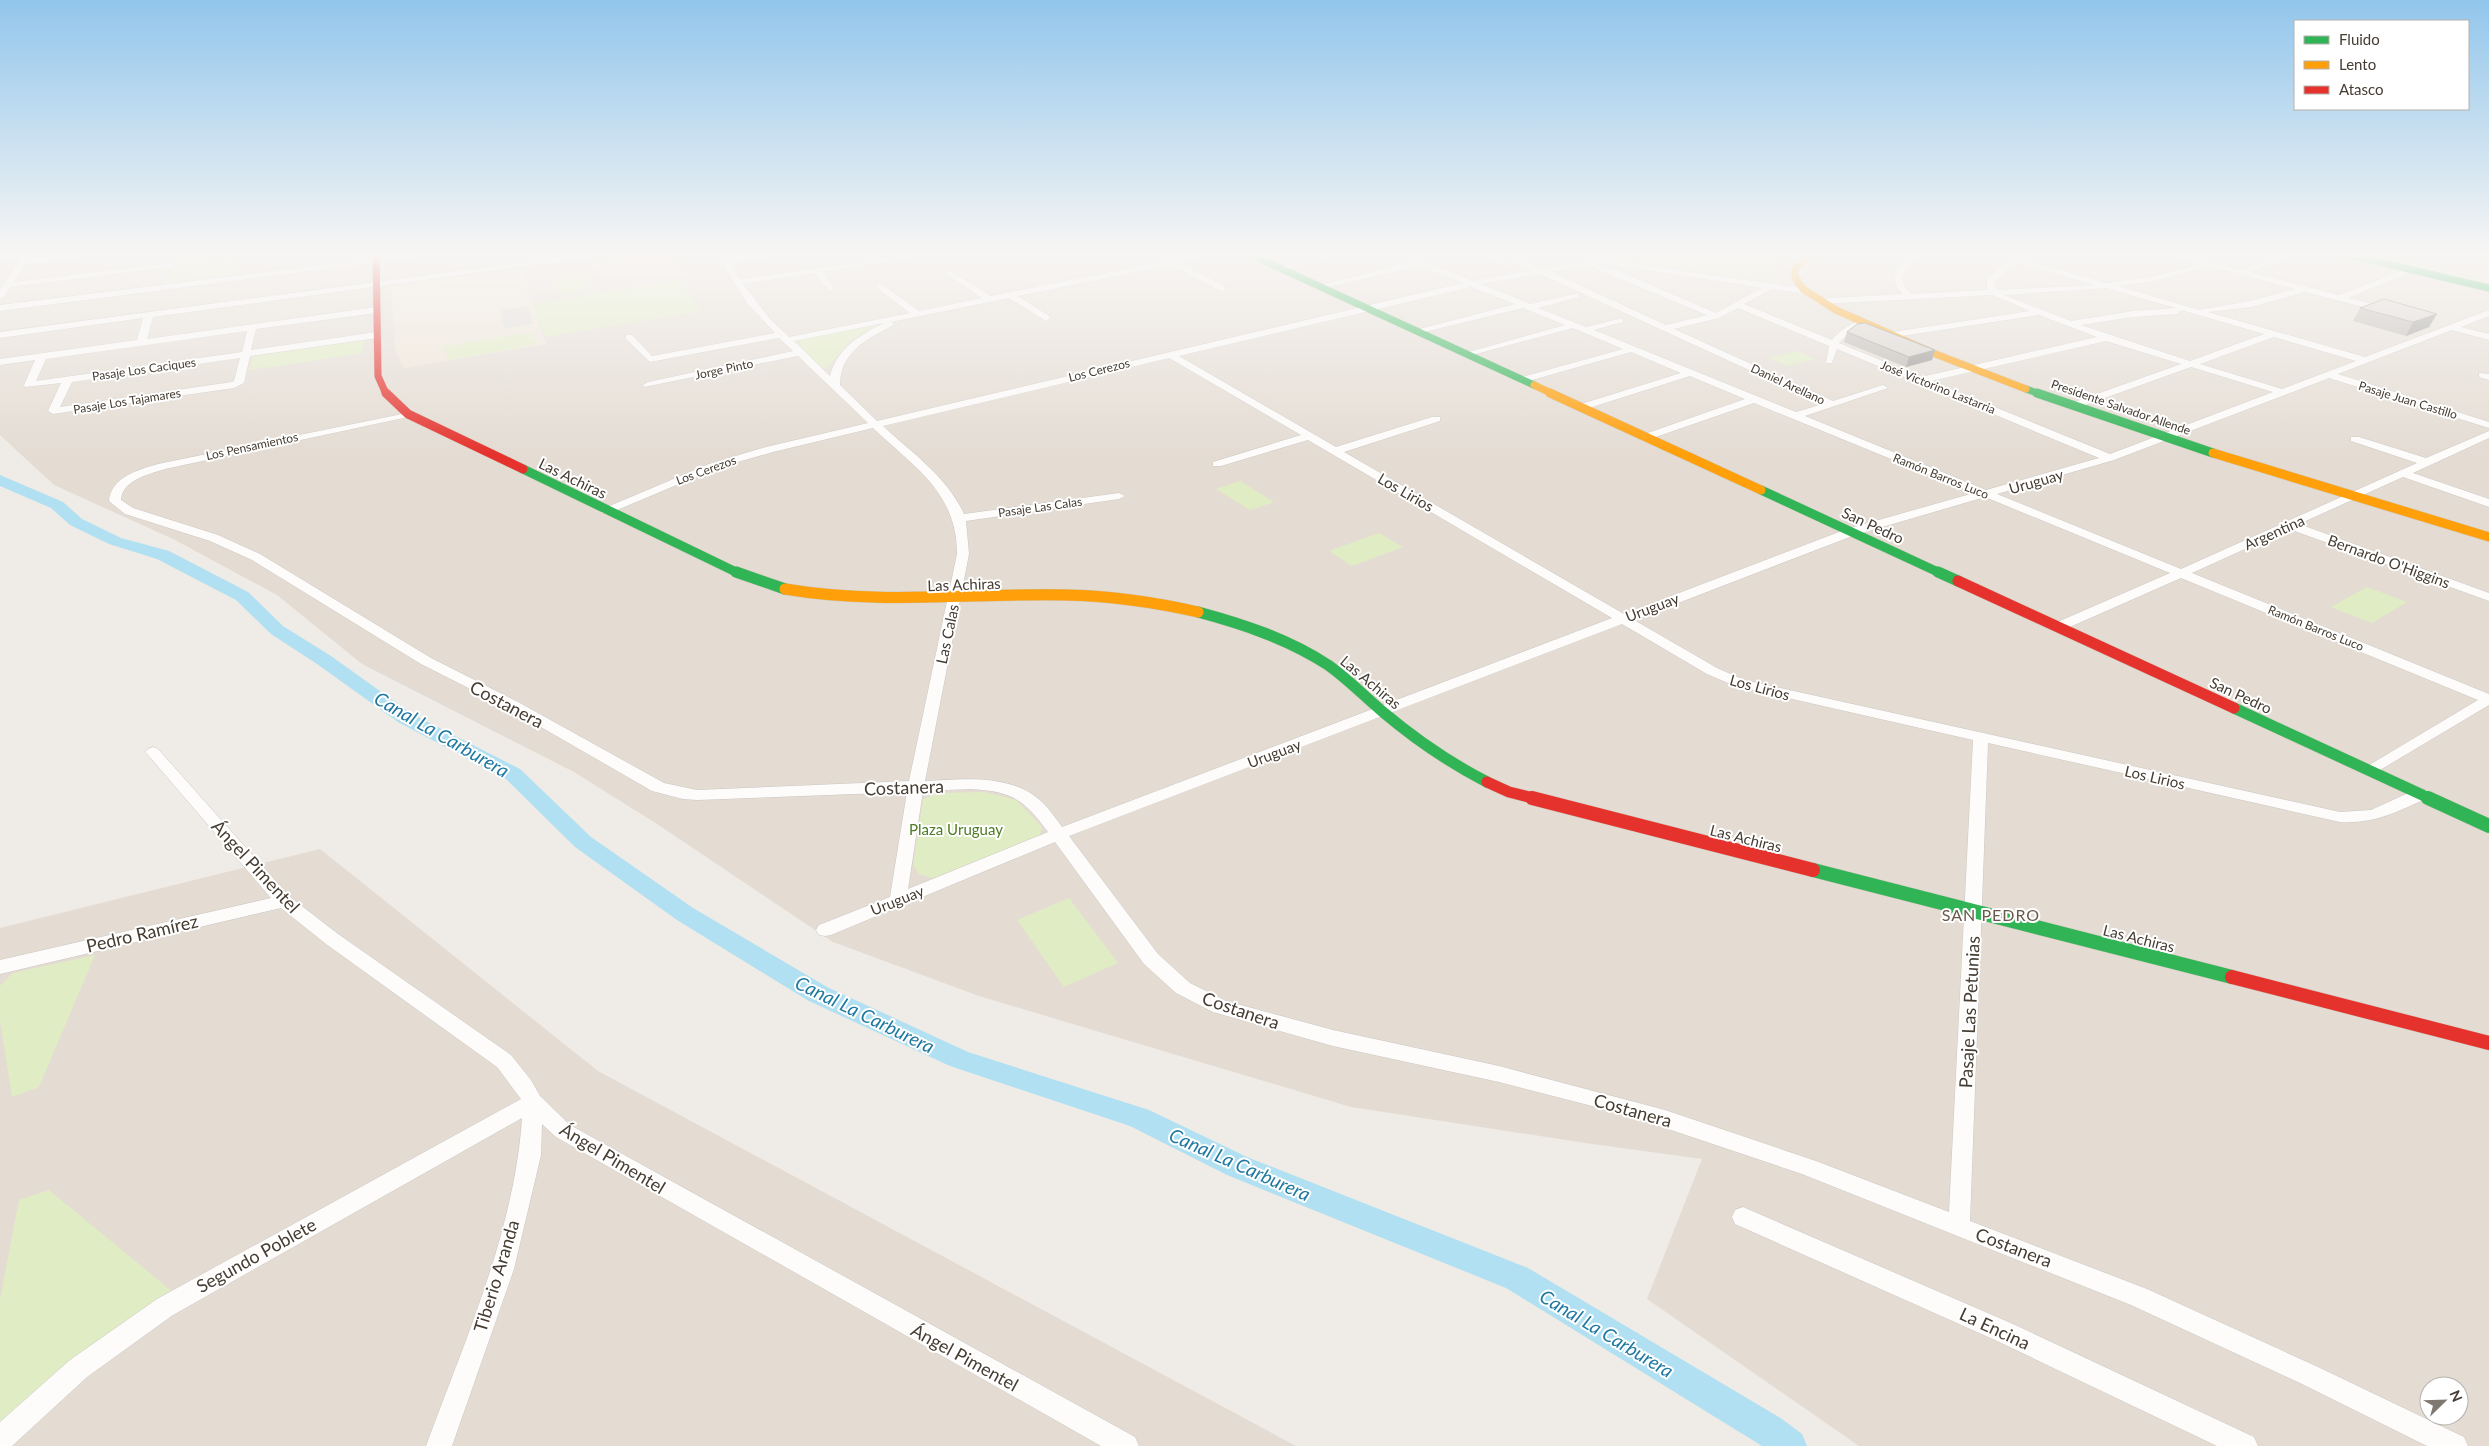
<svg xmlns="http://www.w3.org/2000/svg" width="2489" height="1446" font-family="Lato,sans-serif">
	<rect width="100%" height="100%" fill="#efebe6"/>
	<g fill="#e4dcd3" fill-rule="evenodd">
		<path d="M0,252H2489V1446H1859L1647,1299L1702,1159L1585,1143L1351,1107L979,996L833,942L657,824L574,772L362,664L277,595L173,539L54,485L0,435ZM2429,1386H2459V1416H2429Z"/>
		<path d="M320,849L598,1071L1296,1446H0V928Z"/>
	</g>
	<g fill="#eee5d7">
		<path d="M640,252H671L684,276L599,275L590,259Z"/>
		<path d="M521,269L546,344L404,368L395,350L391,286Z"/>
	</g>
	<g fill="#e0ecc3">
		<path d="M179,252H211L208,261L239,258L232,278L165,286Z"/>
		<path d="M1622,252H1795L1779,263L1775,273L1779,284L1778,287L1615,261Z"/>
		<path d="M2343,252H2364L2489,282V287Z"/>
		<path d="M583,276L589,291L560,295L555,280Z"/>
		<path d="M679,280L702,311L546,337L531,304Z"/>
		<path d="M873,324L875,326L850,341L828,367L822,369L796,344L802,339Z"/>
		<path d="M530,332L537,344L448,360L443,347Z"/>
		<path d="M364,340L363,353L250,370L253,356Z"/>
		<path d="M1797,351L1815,359L1787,366L1769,358Z"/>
		<path d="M1240,481L1274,502L1250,510L1216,489Z"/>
		<path d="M1379,533L1403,547L1352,566L1329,551Z"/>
		<path d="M2367,587L2407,602L2372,623L2331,607Z"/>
		<path d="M984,792L1016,800L1042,827L1039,837L933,878L919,874L913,865L923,799L937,793Z"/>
		<path d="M1069,898L1118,963L1064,987L1017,920Z"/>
		<path d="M95,955L39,1087L12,1097L0,1020V986L13,973Z"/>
		<path d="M49,1190L174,1293L0,1427V1299L19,1200Z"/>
	</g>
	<path fill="#dedad6" d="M528,306L533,324L504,328L500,310Z"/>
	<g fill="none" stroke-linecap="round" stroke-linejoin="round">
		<path fill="#b1e0f2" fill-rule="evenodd" d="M0,475L63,502L82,519L121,538L169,551L248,592L283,626L331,656L412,714L520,769L591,837L693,908L827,987L968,1052L1149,1110L1247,1157L1528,1268L1782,1419L1802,1434L1807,1446H1762L1506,1288L1227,1175L1130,1126L950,1066L809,1001L677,920L575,847L506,779L398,722L317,664L271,634L236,600L157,559L109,544L70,525L51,508L0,486Z"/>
		<defs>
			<g id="street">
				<path d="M28,252L32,254L29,259L92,252H113L109,254L25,264L14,282L171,263L175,265L171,267L10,287L3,298L0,299V290L21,259L0,261V257Z"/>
				<path d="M219,252H227V254L278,252L274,254L225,259H219Z"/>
				<path d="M427,252H447L443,254L0,311V305Z"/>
				<path d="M600,252H619L615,254L153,317L147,339L377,307L381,310L377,313L256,329L251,350L377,332L382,335L377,338L250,356L244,383L234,388L53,414L48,411L61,383L25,387L24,385L35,360L0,365V359L137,340L143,318L0,338V332ZM247,331L242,352L36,381L46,359ZM240,358L234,381L232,382L60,407L72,382Z"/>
				<path d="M715,252H723L727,258L775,252H794L730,263L740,279L932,252H950L822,272L834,288L830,291L814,273L743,284L770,319L789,337L910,313L877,288L876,286L880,283L919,311L982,298L946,274L945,272L949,270L991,296L1171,260L1215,252H1229L1180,263L1224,286V290L1221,291L1171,265L1018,296L1049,316L1050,318L1046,321L1009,298L891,322L894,324L892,326C866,339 840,353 840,385L877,421L1463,283L1420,266L1320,289L1316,286L1413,262L1390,252H1400L1473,281L1532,270L1495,252H1505L1542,269L1585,262L1564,252C1578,251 1588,261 1602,259L1807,289L1811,292L1810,294L1772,289L1744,304L1832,340C1839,331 1855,319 1867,321V325L1847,335L1839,343L1921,377L2097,337L2039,315L1889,338L1884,335L1886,333L2030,311L1993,295L1819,304L1815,301L1816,299L1903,294C1885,276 1900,264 1916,252H1925L1906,268L1902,277L1905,287L1912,294L1987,290V279L2016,252L2023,253L2019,258L2106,283L2151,277L2200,264L2159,252H2171L2241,270L2295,252H2306L2250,272L2339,295L2409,268L2416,270L2348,298L2389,308L2390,310L2386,313L2305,292L2251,307L2208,312L2365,357L2489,310V316L2461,327L2489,334V340L2452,330L2338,374L2489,422V428L2329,378L2114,460L1997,494L2181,569L2417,463L2351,441V437H2359L2426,458L2489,431V438L2413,473L2489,499V507L2403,477L2299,524L2489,593V601L2289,529L2192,573L2489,694V705L2375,773L2369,775L2361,770L2478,700L2181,578L2063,630H2053L2051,627L2053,624L2170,573L1985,497L1855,535L1634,620L1717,668L1744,680L2340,812L2371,810L2415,790H2427L2429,794L2427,798C2398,812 2373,824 2340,822L1988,743L1970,1221L2147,1289L2318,1367L2464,1437L2468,1446H2427L2300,1383L2131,1305L1802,1174L1665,1128L1596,1107L1499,1082L1333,1046L1213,1012L1176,993L1144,964L1055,842L831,935L825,936L819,935L816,930L819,925L890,897L907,792L697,800L683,799L652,791L508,708L421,664L252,560L210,541L125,514L109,501C111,477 138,470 158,464L412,412L413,414L408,417L165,469C149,474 122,480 121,500L133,508L218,535L260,554L431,658L518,702L664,783L697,790L909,781L957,554C957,492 914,467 873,428L773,452L717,468L610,513H602L600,510L709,464L766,447L868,423L798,356L644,387L643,385L648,382L793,351L779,338L650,362L626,339V335H632L652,356L775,333L747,303ZM2015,262L2094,285L1997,290L1994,282ZM1602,263L1762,288L1716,313L1614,269L1597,265ZM1589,266L1707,315L1666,325L1551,272ZM2209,266L2295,289L2250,301L2199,310L2118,286L2151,282ZM1540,274L1823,404L1796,412L1594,330L1623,322V318L1586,327L1538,308L1579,297V293L1530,304L1481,284ZM1471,287L1515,304L1416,330V334L1523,308L1565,325L1465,353V357L1573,328L1623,349L1519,378V382H1525L1631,352L1681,373L1578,405V409H1586L1690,376L1745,399L1642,435V439H1650L1754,403L1974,493L1847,529L1624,614L1344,452L1440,421V417H1432L1336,447L1179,356ZM2106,288L2176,308L2133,311L2071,321L2004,295ZM1738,308L1829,346L1826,363H1832L1837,349L2099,458L1986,490L1805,416L1888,388L1883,385L1833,401L1674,329L1719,318ZM2181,310L2264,334L2190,361L2081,325L2133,317L2177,314ZM884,323C859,335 837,349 830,376L794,341ZM2274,337L2356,361L2282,389L2200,364ZM2106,341L2181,364L2069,404V408H2077L2191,367L2273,392L2110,454L1931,381ZM1169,358L1301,435L1213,462V466H1221L1308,440L1612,618L1062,827C1056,819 1050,810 1043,803C1013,773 963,779 925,781L969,554L966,521L1119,499L1125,496L1119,493L964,514C948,478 911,452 883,426ZM1622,624L1707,674L1735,686L1973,740L1949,1212L1816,1161L1665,1110L1499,1066L1333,1030L1226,1001L1190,983L1158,954L1069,836ZM970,789C1011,791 1024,799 1048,832L908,889L923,791Z"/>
				<path d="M1343,252H1356L1280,270L1276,268Z"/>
				<path d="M1471,252H1482L1513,264L1506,266Z"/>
				<path d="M2465,252L2489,254V258L2466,254Z"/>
				<path d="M2479,373L2489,374V380L2479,377Z"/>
				<path d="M153,747L158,749L290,897L338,934L511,1055L531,1080L540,1096L570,1125L1135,1437L1139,1446H1101L556,1137L542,1124L541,1155L514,1269L452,1446H426C464,1343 515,1229 522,1118L173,1315L87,1377L12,1446H0V1422L70,1360L157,1299L521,1099L497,1067L326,944L281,908L0,974V960L271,898L148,755L145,752L148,749Z"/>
				<path d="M1743,1207L2013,1324L2254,1437L2258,1446H2217L1995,1340L1735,1224L1732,1217L1735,1210Z"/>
			</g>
			<g id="fast-far3">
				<path d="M1245,252L1534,385"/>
				<path d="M2337,252L2489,288"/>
				<path d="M2026,389L2040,394"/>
			</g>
			<g id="fast-far2">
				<path d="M2037,393L2213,453"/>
				<path d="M523,469L738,573"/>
				<path d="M1761,490L1940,573"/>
			</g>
			<g id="fast-far1">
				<path d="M736,572L785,589"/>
				<path d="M1938,572L1958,581"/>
				<path d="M1198,612C1243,624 1288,639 1328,665C1348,679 1364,696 1383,712C1415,739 1450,763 1487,782"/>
				<path d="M2234,708L2431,799"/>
			</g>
			<g id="fast">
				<path d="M2428,798L2489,826"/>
				<path d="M1813,870L2232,977"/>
			</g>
			<g id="slow-far2">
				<path d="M1814,252L1795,268V277L1803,289L1836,310L1933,353L2026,389"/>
				<path d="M1534,385L1553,394"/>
			</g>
			<g id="slow-far1">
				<path d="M1550,393L1761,490"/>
				<path d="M2213,453L2489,537"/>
			</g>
			<path id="slow" d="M785,589C879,605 972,593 1066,595C1111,596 1154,602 1198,612"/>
			<path id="jam-far3" d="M376,252L378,376L386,394"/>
			<path id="jam-far2" d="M386,393L408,414L523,469"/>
			<g id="jam-far1">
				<path d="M1958,581L2234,708"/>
				<path d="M1487,782L1509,792L1537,799"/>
			</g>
			<g id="jam">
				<path d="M1532,798L1813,870"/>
				<path d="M2232,977L2489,1043"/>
			</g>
		</defs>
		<use href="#street" stroke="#cbc7c2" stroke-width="1"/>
		<use href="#fast-far3" stroke="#d0c9bd" stroke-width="8"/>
		<use href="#fast-far2" stroke="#d0c9bd" stroke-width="10"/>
		<use href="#fast-far1" stroke="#d0c9bd" stroke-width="12"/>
		<use href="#fast" stroke="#d0c9bd" stroke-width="15"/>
		<use href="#slow-far2" stroke="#d0c9bd" stroke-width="8"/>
		<use href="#slow-far1" stroke="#d0c9bd" stroke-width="10"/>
		<use href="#slow" stroke="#d0c9bd" stroke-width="12"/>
		<use href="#jam-far3" stroke="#d0c9bd" stroke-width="8"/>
		<use href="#jam-far2" stroke="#d0c9bd" stroke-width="10"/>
		<use href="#jam-far1" stroke="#d0c9bd" stroke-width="12"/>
		<use href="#jam" stroke="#d0c9bd" stroke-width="15"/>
		<use href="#street" fill="#fdfcfb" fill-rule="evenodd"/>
		<use href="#fast-far3" stroke="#30b455" stroke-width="7"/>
		<use href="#fast-far2" stroke="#30b455" stroke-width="9"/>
		<use href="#fast-far1" stroke="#30b455" stroke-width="11"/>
		<use href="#fast" stroke="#30b455" stroke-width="14"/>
		<use href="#slow-far2" stroke="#ff9f0a" stroke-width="7"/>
		<use href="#slow-far1" stroke="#ff9f0a" stroke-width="9"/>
		<use href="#slow" stroke="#ff9f0a" stroke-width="11"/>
		<use href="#jam-far3" stroke="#e5322d" stroke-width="7"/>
		<use href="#jam-far2" stroke="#e5322d" stroke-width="9"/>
		<use href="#jam-far1" stroke="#e5322d" stroke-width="11"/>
		<use href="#jam" stroke="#e5322d" stroke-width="14"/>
	</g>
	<g fill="#b9b5b0">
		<path d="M2384,299L2429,327L2406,336L2353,321L2360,308Z"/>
		<path d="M1847,332L1935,350L1932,360L1906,367L1844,342Z"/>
	</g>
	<g fill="#969390">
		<path d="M2437,314L2429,327L2406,336L2413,322Z"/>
		<path d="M1935,350L1932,360L1906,367L1909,357Z"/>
	</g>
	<g fill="#d7d2cd" stroke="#969390">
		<path d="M2384,299L2437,314L2413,322L2360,308Z"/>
		<path d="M1865,323L1935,350L1909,357L1847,332L1857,324Z"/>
	</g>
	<linearGradient id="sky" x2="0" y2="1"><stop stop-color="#92c6ec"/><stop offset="0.56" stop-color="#f8f6f4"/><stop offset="1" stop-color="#f8f6f4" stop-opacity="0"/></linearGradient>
	<rect width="2489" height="454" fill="url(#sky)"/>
	<g text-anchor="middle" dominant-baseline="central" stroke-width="4" stroke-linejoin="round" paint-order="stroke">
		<g font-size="12" fill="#453c32" stroke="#fff">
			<text transform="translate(144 369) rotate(-8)">Pasaje Los Caciques</text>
			<text transform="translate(724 369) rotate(-12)">Jorge Pinto</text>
			<text transform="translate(1099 370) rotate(-14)">Los Cerezos</text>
			<text transform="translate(1788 384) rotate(25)">Daniel Arellano</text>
			<text transform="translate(1938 387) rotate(22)">José Victorino Lastarria</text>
			<text transform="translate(2408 400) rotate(17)">Pasaje Juan Castillo</text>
			<text transform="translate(127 401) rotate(-9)">Pasaje Los Tajamares</text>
			<text transform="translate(2121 407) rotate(19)">Presidente Salvador Allende</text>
			<text transform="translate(252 446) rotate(-12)">Los Pensamientos</text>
			<text transform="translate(706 470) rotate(-20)">Los Cerezos</text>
			<text transform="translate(1941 476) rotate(22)">Ramón Barros Luco</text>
			<text transform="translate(1040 507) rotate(-8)">Pasaje Las Calas</text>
			<text transform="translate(2316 628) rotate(22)">Ramón Barros Luco</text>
		</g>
		<g font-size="15" fill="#453c32" stroke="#fff">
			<text transform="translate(573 478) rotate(26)">Las Achiras</text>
			<text transform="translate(2036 481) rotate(-16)">Uruguay</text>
			<text transform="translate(1406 492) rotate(30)">Los Lirios</text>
			<text transform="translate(1873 525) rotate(25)">San Pedro</text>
			<text transform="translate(2274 532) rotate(-24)">Argentina</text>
			<text transform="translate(2389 561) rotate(20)">Bernardo O'Higgins</text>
			<text transform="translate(964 584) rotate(-2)">Las Achiras</text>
			<text transform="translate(1652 607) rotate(-21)">Uruguay</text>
			<text transform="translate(947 634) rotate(-78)">Las Calas</text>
			<text transform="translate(1371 682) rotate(40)">Las Achiras</text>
			<text transform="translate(1760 687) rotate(15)">Los Lirios</text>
			<text transform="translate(2241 695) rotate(25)">San Pedro</text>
			<text transform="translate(1274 753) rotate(-21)">Uruguay</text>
			<text transform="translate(2155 777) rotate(13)">Los Lirios</text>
			<text transform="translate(1746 838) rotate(14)">Las Achiras</text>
			<text transform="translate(897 900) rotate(-22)">Uruguay</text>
			<text transform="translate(2139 938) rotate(14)">Las Achiras</text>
		</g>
		<g font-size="15" fill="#4d7c21" stroke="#fff">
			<text x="956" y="829">Plaza Uruguay</text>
		</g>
		<g font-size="16" letter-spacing="1" fill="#695848" stroke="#fff">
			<text x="1991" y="914">SAN PEDRO</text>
		</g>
		<g font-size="18" fill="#453c32" stroke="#fff">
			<text transform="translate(507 704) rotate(28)">Costanera</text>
			<text transform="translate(904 787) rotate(-2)">Costanera</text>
			<text transform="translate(256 866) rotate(47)">Ángel Pimentel</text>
			<text transform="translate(142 933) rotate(-13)">Pedro Ramírez</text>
			<text transform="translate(1241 1010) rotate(19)">Costanera</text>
			<text transform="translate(1969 1012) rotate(-87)">Pasaje Las Petunias</text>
			<text transform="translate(1633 1110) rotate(16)">Costanera</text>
			<text transform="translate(613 1158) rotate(31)">Ángel Pimentel</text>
			<text transform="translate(2014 1247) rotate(21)">Costanera</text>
			<text transform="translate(256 1255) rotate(-29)">Segundo Poblete</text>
			<text transform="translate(496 1276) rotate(-73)">Tiberio Aranda</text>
			<text transform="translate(1995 1328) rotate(25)">La Encina</text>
			<text transform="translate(965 1357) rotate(29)">Ángel Pimentel</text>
		</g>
		<g font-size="19" font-style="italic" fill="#1f79a1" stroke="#fff">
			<text transform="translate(442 734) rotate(30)">Canal La Carburera</text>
			<text transform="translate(865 1014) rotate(26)">Canal La Carburera</text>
			<text transform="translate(1240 1164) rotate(24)">Canal La Carburera</text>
			<text transform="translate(1607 1333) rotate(31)">Canal La Carburera</text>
		</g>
	</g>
	<rect x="2294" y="20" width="175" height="90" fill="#ffffff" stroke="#b5b1ad"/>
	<rect x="2304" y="36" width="25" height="8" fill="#30b455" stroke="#b5b1ad"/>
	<text x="2339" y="45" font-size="15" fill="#453c32">Fluido</text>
	<rect x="2304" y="61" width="25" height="8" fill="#ff9f0a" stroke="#b5b1ad"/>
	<text x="2339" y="70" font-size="15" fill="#453c32">Lento</text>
	<rect x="2304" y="86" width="25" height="8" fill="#e5322d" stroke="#b5b1ad"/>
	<text x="2339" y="95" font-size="15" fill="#453c32">Atasco</text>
	<g transform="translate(2444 1401) rotate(67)"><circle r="24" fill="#ffffff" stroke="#b5b1ad"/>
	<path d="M0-4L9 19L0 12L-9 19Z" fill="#807971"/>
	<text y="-8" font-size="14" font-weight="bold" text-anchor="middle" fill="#453c32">N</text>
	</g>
</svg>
